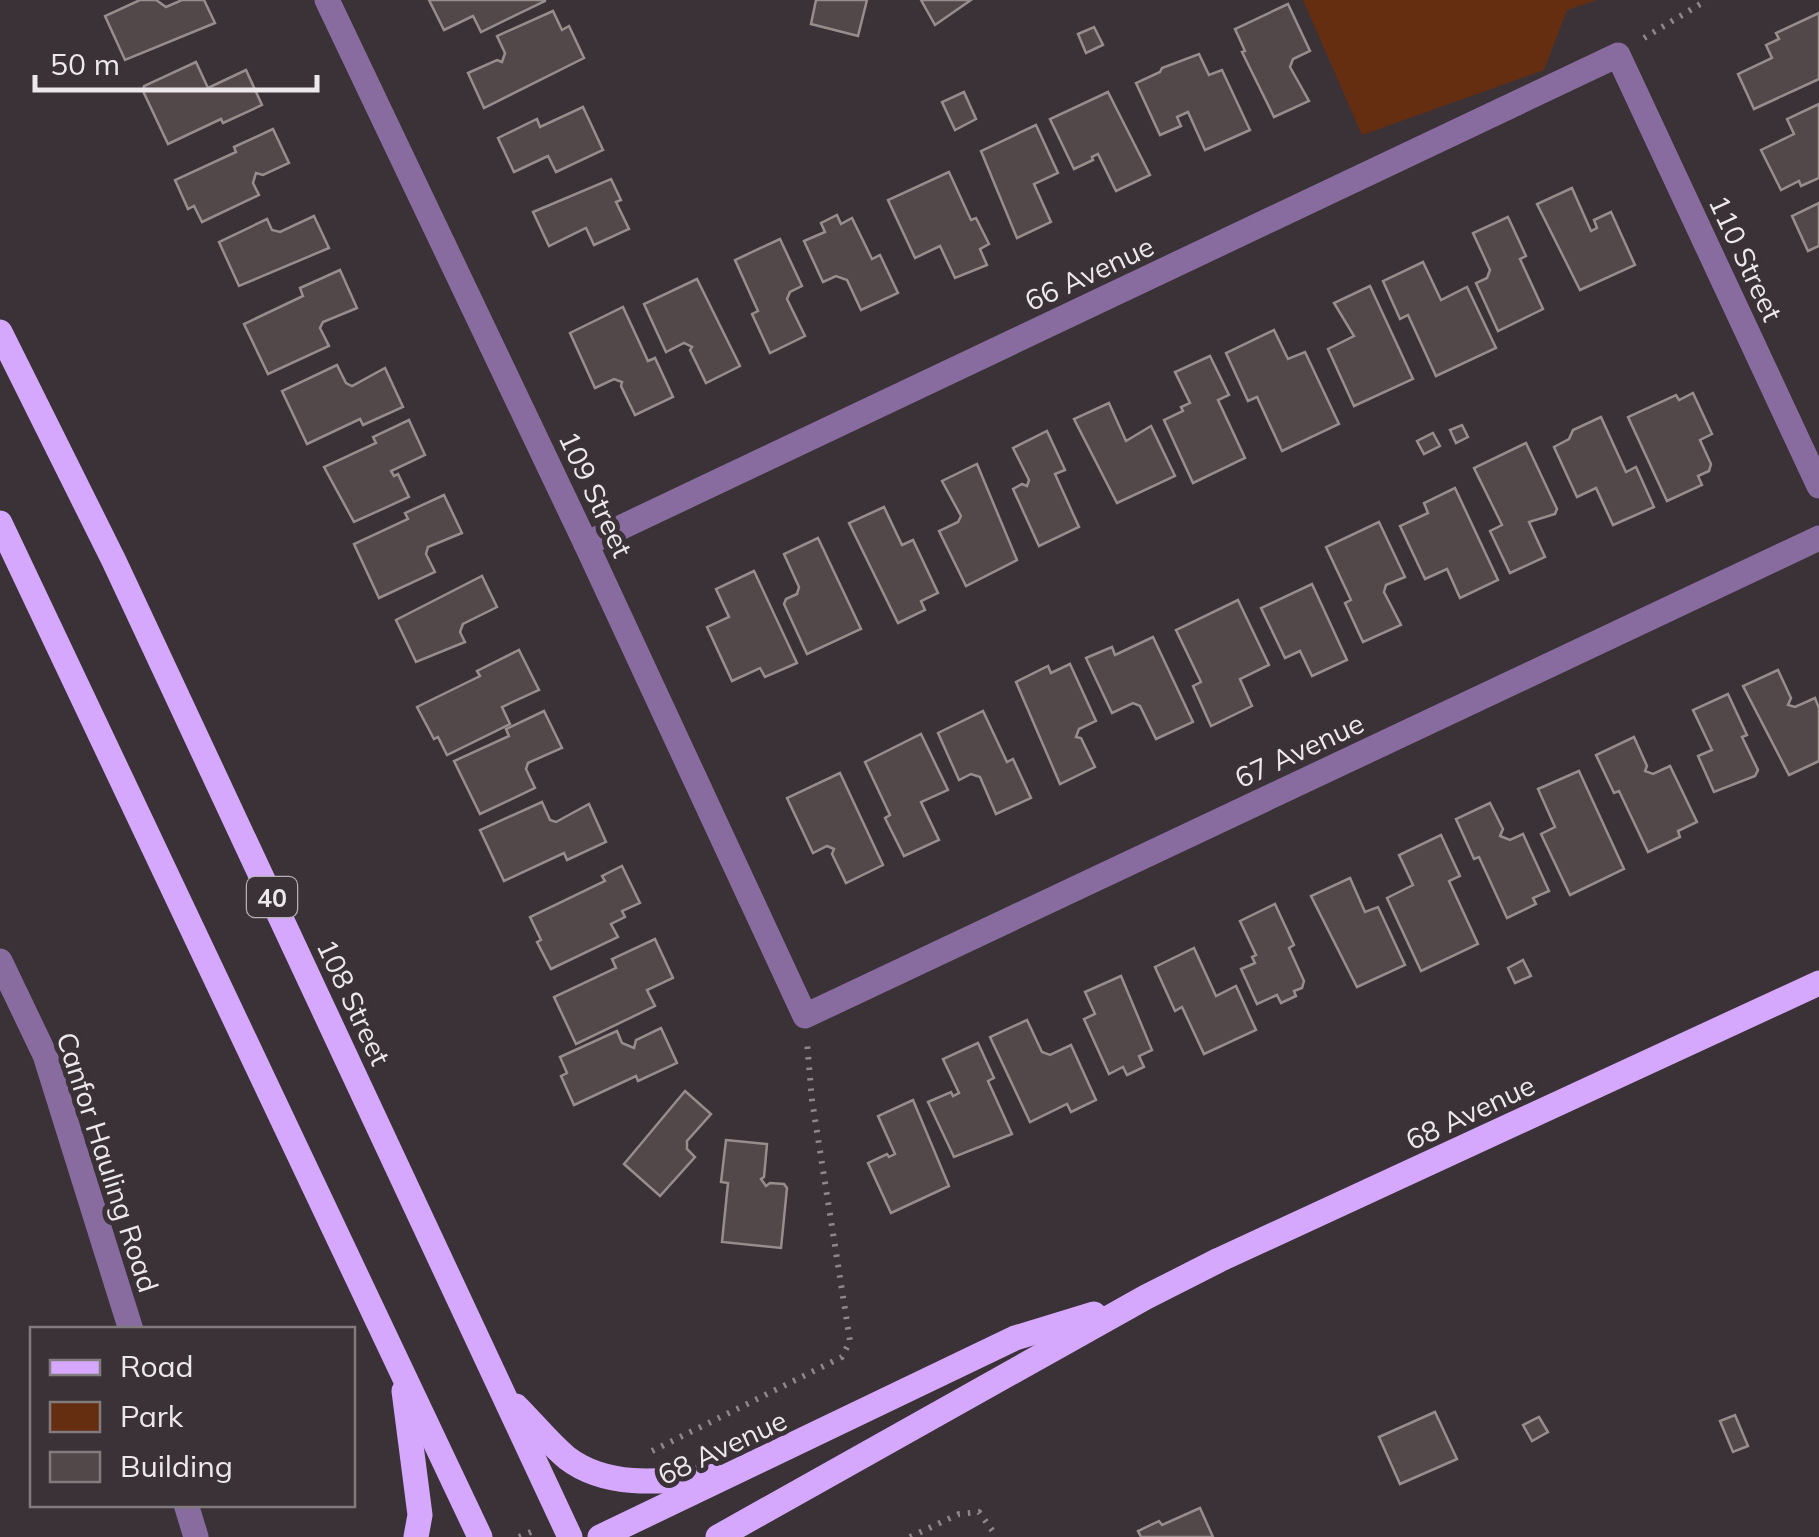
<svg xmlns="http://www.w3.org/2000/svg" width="1819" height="1537" font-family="Mulish,sans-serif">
	<rect width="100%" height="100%" fill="#3a3236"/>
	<path fill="#662e10" d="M1303,0H1597L1567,10L1544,70L1362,135Z"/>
	<g fill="#534849" stroke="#988d8d" stroke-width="2.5">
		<path d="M140,0H156L166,7L182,0H204L215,23L125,60L105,16Z"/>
		<path d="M429,0H545V1L481,32L473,16L444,30Z"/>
		<path d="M816,0H867L858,36L811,24Z"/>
		<path d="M921,0H971L935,25Z"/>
		<path d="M1288,4L1310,51L1293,59L1290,67L1309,101L1274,117L1242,52L1245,51L1235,29Z"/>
		<path d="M553,11L562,30L569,26L584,58L484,108L468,73L497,60L502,62L505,53L497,36Z"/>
		<path d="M1819,13V79L1754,109L1738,74L1772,58L1766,45L1779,39L1776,33Z"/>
		<path d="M1094,27L1103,45L1086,53L1078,34Z"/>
		<path d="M1199,54L1209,75L1222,70L1250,130L1205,150L1188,112L1177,117L1181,126L1160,135L1136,83L1160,72L1162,68Z"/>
		<path d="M196,62L208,88L246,70L262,105L223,123L221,119L168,144L143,91L144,86Z"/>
		<path d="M964,92L976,119L955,130L942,102Z"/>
		<path d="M1108,92L1150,175L1116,191L1098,154L1092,157L1093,160L1074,169L1050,119Z"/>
		<path d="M1819,104V178L1801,186L1799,181L1781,190L1761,150L1794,134L1787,119Z"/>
		<path d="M583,107L603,150L556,172L548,156L514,172L498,138L537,119L540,127Z"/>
		<path d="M1036,125L1058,173L1034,184L1051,222L1017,238L981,151Z"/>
		<path d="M273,129L289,163L263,175L256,173L253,183L259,195L202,222L194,206L188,209L175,180L236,152L234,147Z"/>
		<path d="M949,172L971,220L976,218L989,244L980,249L987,265L955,278L940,246L915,258L888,200Z"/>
		<path d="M611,179L621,200L616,202L629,229L594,245L586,228L549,246L533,212Z"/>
		<path d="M1572,188L1591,231L1597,228L1594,220L1611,212L1635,265L1580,290L1537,204Z"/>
		<path d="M1819,203V246L1808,251L1792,216Z"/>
		<path d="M837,215L841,224L852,218L872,259L880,255L898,293L861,310L847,280L836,276L823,282L804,241L825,232L821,223Z"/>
		<path d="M314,216L329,248L239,286L219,242L267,219L272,230L280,232Z"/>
		<path d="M1508,217L1526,256L1520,259L1543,309L1498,331L1476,283L1487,278L1490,270L1473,233Z"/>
		<path d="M780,239L802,286L790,292L787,299L805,336L770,353L752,314L758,311L735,260Z"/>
		<path d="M1423,262L1441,300L1467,287L1496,348L1436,376L1408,315L1400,319L1383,281Z"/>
		<path d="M340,270L357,308L323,322L320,328L329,346L268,374L244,324L303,296L300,288Z"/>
		<path d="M697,279L740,366L706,383L690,350L692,347L684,343L666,352L644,304Z"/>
		<path d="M1370,286L1413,379L1354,406L1328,349L1354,336L1334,303Z"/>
		<path d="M623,307L648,361L655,358L673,397L635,415L621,386L622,382L614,379L595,388L570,333Z"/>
		<path d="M1274,330L1288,359L1305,352L1339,424L1282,451L1257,397L1248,401L1226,353Z"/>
		<path d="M1210,356L1229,395L1218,400L1245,458L1193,483L1164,420L1183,411L1181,407L1190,403L1175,372Z"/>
		<path d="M337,365L346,383L352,386L385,368L403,407L363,425L360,419L307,444L282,391Z"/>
		<path d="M1693,393L1712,434L1700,440L1711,464L1709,471L1698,476L1702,485L1667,501L1628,417L1676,395L1679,400Z"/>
		<path d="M1109,403L1126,441L1151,426L1175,476L1117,503L1074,419Z"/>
		<path d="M1601,417L1626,472L1636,467L1654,507L1613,525L1596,488L1577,497L1554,447L1569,439L1573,430Z"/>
		<path d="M409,420L425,455L391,471L394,476L398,474L409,497L354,522L324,467L376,443L373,437Z"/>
		<path d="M1462,425L1468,437L1456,443L1450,430Z"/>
		<path d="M1047,431L1065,470L1055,474L1079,527L1039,546L1013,489L1022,484L1027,486L1029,480L1013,448Z"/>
		<path d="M1433,433L1440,446L1424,454L1417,441Z"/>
		<path d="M1526,443L1557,509L1555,514L1529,522L1545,557L1510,573L1490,531L1502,525L1474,468Z"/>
		<path d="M977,464L1017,560L966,586L939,531L958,522L961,516L942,481Z"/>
		<path d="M1455,488L1498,580L1460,598L1447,569L1425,579L1400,526L1428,513L1424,503Z"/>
		<path d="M444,495L462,533L428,547L426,554L435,572L379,598L354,544L408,519L405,513Z"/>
		<path d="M884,507L902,545L913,540L938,593L921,601L925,610L898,623L849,523Z"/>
		<path d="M1379,522L1405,577L1386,585L1384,592L1401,625L1363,642L1345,603L1351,600L1326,547Z"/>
		<path d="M818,538L861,629L807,654L784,604L786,599L797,594L799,587L784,554Z"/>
		<path d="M754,571L797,663L765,677L760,668L732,681L707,627L729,617L716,589Z"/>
		<path d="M482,576L497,607L463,624L460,632L465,642L416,662L396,620Z"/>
		<path d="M1312,584L1347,660L1312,676L1300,651L1285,658L1261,608Z"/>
		<path d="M1238,600L1269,665L1240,679L1252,706L1211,726L1193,686L1201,682L1176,630Z"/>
		<path d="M1153,637L1193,722L1156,739L1140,706L1133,703L1112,713L1086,658L1112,647L1115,655Z"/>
		<path d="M519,650L539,690L502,707L510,724L447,755L438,737L434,739L417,707L480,676L477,671Z"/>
		<path d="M1070,664L1096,721L1079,729L1076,737L1081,738L1095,767L1060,784L1016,682L1048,666L1051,673Z"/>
		<path d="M1778,670L1791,698L1788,705L1795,707L1815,698L1819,708V761L1789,775L1743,686Z"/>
		<path d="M1728,694L1747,735L1742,737L1758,770L1755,776L1714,792L1698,756L1712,750L1693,710Z"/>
		<path d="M544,711L562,748L528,763L526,769L535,788L480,814L454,761L509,736L506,729Z"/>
		<path d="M983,711L1007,762L1013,759L1031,798L996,814L980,777L971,774L959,780L938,733Z"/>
		<path d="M921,734L948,790L921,802L939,840L904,856L885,818L890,815L865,762Z"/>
		<path d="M1634,737L1647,766L1645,771L1653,774L1670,766L1697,822L1678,831L1680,837L1648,852L1619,791L1614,793L1596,755Z"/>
		<path d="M1579,771L1624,869L1570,895L1541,834L1555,827L1538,789Z"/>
		<path d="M840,773L883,865L846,883L832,854L834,849L827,846L813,853L787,798Z"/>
		<path d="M542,802L550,820L556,822L589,804L606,842L567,860L564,853L504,881L480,830Z"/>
		<path d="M1490,803L1503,829L1500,836L1510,840L1523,834L1549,891L1533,898L1536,904L1507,918L1479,857L1474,859L1456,819Z"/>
		<path d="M1441,835L1460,876L1449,881L1478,944L1421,971L1387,898L1413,885L1399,855Z"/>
		<path d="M622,866L640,903L622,911L625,917L611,924L618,937L551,969L537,942L541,940L530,917L605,881L602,876Z"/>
		<path d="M1350,878L1365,912L1378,907L1405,965L1357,987L1311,896Z"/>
		<path d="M1275,904L1294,945L1289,948L1304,981L1302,988L1294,991L1296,996L1281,1003L1277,995L1257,1004L1241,969L1255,963L1252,957L1256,955L1240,921Z"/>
		<path d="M655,939L673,978L647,990L655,1006L576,1044L554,997L616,968L612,959Z"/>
		<path d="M1194,948L1216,996L1236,986L1256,1030L1204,1054L1182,1007L1175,1011L1155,967Z"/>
		<path d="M1523,960L1531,976L1515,983L1508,968Z"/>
		<path d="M1121,976L1152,1050L1139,1056L1144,1067L1127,1075L1123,1067L1109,1074L1084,1019L1095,1014L1085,992Z"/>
		<path d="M1027,1020L1042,1052L1050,1055L1071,1045L1096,1100L1071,1112L1067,1104L1030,1122L990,1037Z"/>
		<path d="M661,1028L677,1063L638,1081L636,1076L574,1105L561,1076L567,1073L560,1057L617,1031L622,1043L634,1048L636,1040Z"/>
		<path d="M978,1043L994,1078L988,1081L1012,1134L954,1157L928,1102L951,1092L953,1096L959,1093L943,1059Z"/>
		<path d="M685,1091L711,1114L687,1141V1149L695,1157L660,1196L624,1164Z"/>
		<path d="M913,1100L949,1186L891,1213L868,1163L887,1154L889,1157L895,1154L878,1116Z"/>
		<path d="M726,1140L767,1144L764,1177L761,1179L766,1186L770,1183L784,1184L787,1188L781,1248L722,1242L728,1183L721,1182Z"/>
		<path d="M1435,1412L1457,1459L1400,1484L1379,1437Z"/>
		<path d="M1735,1415L1748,1446L1733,1452L1720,1421Z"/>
		<path d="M1539,1417L1548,1432L1532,1441L1523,1425Z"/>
		<path d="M1200,1508L1213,1537H1141L1138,1531L1159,1521L1162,1525Z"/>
	</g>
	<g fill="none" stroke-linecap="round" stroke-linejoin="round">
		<g stroke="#8d868a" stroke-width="6" stroke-dasharray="2.5 8" stroke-linecap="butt">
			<path d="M1644,38L1707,0"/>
			<path d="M652,1451L842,1357L850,1341L812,1100L807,1042"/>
			<path d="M519,1537L536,1530"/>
			<path d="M910,1537L959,1514L979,1512L997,1537"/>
		</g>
		<g stroke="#886ca0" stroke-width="25">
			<path d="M327,0L586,544L805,1016L1819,538"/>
			<path d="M586,544L1618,55L1819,486"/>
			<path d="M0,961L45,1055L131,1330"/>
			<path d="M186,1504L196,1537"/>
		</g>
		<g stroke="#d6a8fd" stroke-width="25">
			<path d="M0,332L114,561L570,1537"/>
			<path d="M0,523L480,1537"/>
			<path d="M404,1391L420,1515L416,1537"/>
			<path d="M516,1406C533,1423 549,1443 567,1458C609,1490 666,1481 715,1476"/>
			<path d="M600,1537L1015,1338L1094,1314"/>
			<path d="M718,1537L1146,1297L1219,1260L1819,983"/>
		</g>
	</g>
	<g text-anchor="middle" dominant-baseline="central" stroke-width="10" stroke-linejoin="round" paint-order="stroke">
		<rect fill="#3a3236" stroke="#b7b1b5" stroke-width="2.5" x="247" y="877" width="50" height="40" rx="8"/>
		<g font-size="25" font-weight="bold" fill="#ede8eb">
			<text x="272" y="897">40</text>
		</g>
		<g font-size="28" fill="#ede8eb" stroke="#3a3236">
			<text transform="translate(1746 258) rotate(65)">110 Street</text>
			<text transform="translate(1089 273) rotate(-25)">66 Avenue</text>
			<text transform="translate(596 494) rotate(65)">109 Street</text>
			<text transform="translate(1299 750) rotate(-25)">67 Avenue</text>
			<text transform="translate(354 1002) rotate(65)">108 Street</text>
			<text transform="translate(1470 1112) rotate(-25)">68 Avenue</text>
			<text transform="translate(108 1162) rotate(72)">Canfor Hauling Road</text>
			<text transform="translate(722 1447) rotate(-25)">68 Avenue</text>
		</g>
	</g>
	<rect x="30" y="1327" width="325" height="180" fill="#3a3236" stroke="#827b7e" stroke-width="2.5"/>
	<rect x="50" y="1360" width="50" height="15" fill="#d6a8fd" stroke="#827b7e" stroke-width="2.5"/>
	<text x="120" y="1377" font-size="30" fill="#ede8eb">Road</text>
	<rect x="50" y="1402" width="50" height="30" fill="#662e10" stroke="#827b7e" stroke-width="2.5"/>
	<text x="120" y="1427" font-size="30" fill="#ede8eb">Park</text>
	<rect x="50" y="1452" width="50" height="30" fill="#534849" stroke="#827b7e" stroke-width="2.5"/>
	<text x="120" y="1477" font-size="30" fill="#ede8eb">Building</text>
	<path d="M35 75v15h282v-15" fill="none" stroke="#ede8eb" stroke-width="5"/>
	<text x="50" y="75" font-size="30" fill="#ede8eb" stroke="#3a3236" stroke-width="8" paint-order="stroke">50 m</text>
</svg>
